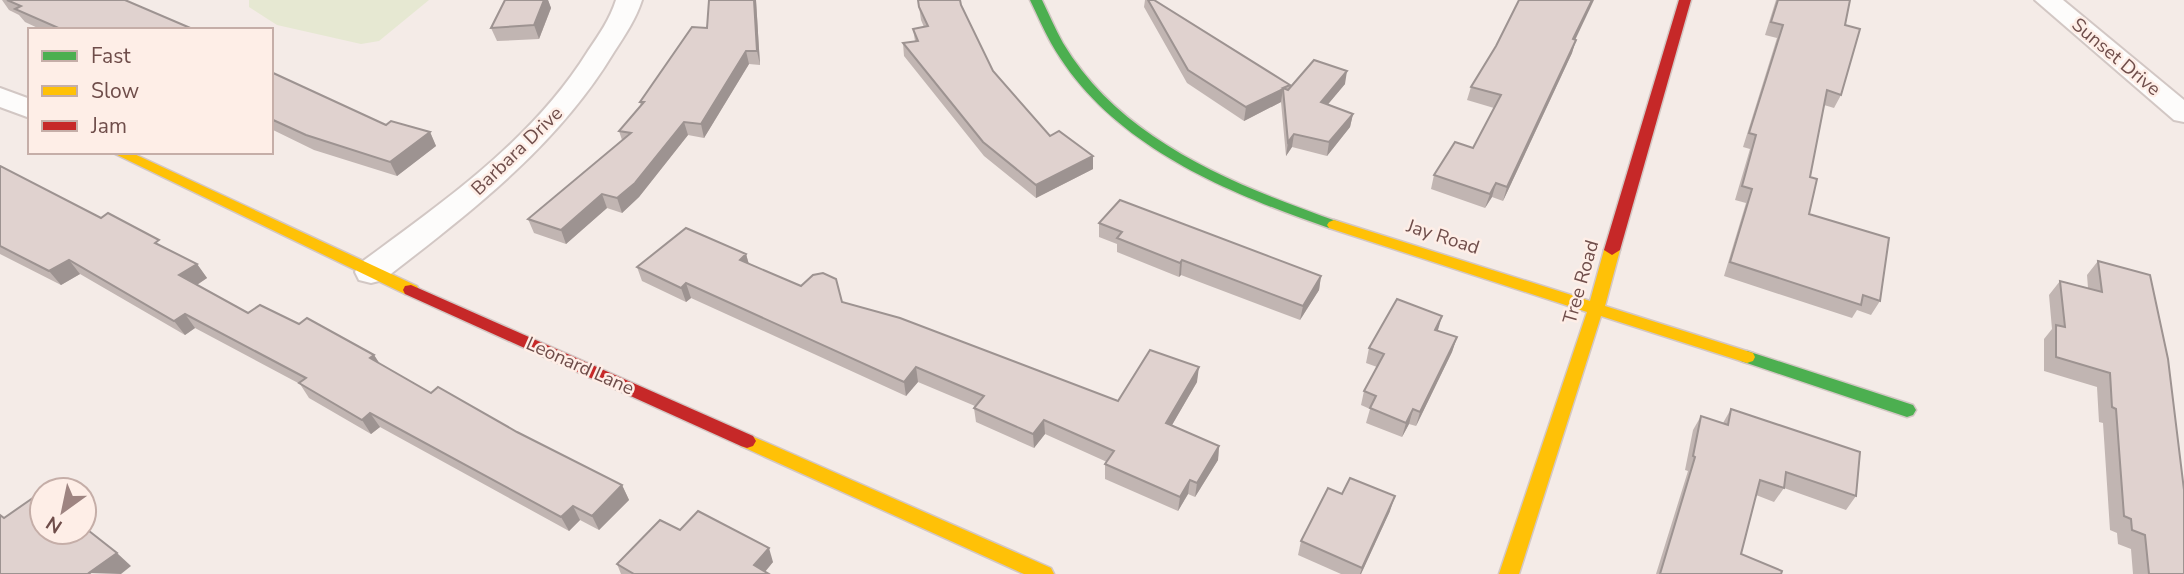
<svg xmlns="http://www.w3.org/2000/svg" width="2184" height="574" font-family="'Nunito Sans',sans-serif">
	<rect width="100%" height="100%" fill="#f4ebe7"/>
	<path fill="#e6e8d2" d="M249,0H429L379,41L361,44L277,25L249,7Z"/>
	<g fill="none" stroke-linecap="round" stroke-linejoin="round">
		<defs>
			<g id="street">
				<path d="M616,0H642C636,19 625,35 614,52C557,147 469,213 383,280L371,283L359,280L355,272L359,264C443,202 532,141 588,51C599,35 610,19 616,0Z"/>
				<path d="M2035,0H2063L2184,100V122L2174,120Z"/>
				<path d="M0,88L30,99V118L0,107Z"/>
			</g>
			<g id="fast">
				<path d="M1030,0H1042C1049,14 1055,29 1063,43C1121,141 1237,186 1339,222L1341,225L1339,228H1329C1225,192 1108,144 1051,43C1043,29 1037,14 1030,0Z"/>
				<path d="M1747,351L1913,405L1916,410L1913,415L1907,417L1741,361L1739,357L1741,353Z"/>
			</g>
			<g id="slow">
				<path d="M111,152H130L417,286L419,290L417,294H405Z"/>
				<path d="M1334,220L1590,301L1604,250L1607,246H1617L1620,250L1605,306L1753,353L1755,357L1753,361L1747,363L1601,316L1519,574H1499L1587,312L1329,228L1327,225L1329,222Z"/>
				<path d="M747,434L1051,568L1054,574H1024L741,446L738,441L741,436Z"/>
			</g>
			<g id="jam">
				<path d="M1679,0H1691L1620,250L1612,255L1604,250Z"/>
				<path d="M411,285L753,436L756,441L753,446L747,448L741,446L405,294L403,290L405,286Z"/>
			</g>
		</defs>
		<use href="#street" stroke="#d2c7c4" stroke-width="4"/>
		<use href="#fast" stroke="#d3c7c4" stroke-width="3"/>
		<use href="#slow" stroke="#d3c7c4" stroke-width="3"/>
		<use href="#jam" stroke="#d3c7c4" stroke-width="3"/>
		<use href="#street" fill="#fdfcfb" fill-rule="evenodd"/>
		<use href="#fast" fill="#4caf50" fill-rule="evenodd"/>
		<use href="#slow" fill="#ffc107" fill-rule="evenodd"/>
		<use href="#jam" fill="#c62828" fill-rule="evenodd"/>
	</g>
	<g fill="#c1b5b2">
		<path d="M2,0H125L195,30H42L25,22L19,15L9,10Z"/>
		<path d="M505,0H548L551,8L539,39L497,41L491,28Z"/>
		<path d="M709,0H756L760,65L749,64L704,138L688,135L639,197L622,213L607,208L566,244L534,233L528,219L622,140L619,131L641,106L640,102L707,28Z"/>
		<path d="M918,0L961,5L993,71L1050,136L1093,169L1036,198L984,156L904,56L903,43L915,41L913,29L924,27L921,20Z"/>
		<path d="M1145,0H1154L1290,85V88L1345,84L1328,104L1353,114L1350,127L1327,156L1292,147L1286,156L1281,102L1244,121L1187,83L1144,7Z"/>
		<path d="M1776,0H1850L1845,25L1841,95L1834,108L1824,105L1810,177L1809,214L1880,301L1871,315L1857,310L1852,318L1724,276L1746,203L1735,200L1750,149L1743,147L1777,38L1765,35Z"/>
		<path d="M1575,40L1572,53L1503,201L1492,197L1485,208L1431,189L1434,175L1473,148L1494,108L1467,100L1471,87Z"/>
		<path d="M271,69L273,73L386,125L430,132L436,146L397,176L314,150L271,129Z"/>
		<path d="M0,166L101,218L164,247L197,264L207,278L197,285L248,313L299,324L374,355L380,364L431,393L517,432L622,485L629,500L599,530L580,520L569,531L380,427L371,434L309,398L300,384L195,328L185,335L80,274L61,285L0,254Z"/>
		<path d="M1099,223L1321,276L1319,290L1300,320L1181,275L1179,277L1117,252V244L1099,237Z"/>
		<path d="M746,254L749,264L801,286L842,302L1118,401L1197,382L1172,425L1219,446L1218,460L1195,497L1188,494L1178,511L1105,479V464L1107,462L1045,434L1034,448L976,422L974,408L975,406L918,382L906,396L691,298L686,302L642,281L637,267Z"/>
		<path d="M2098,261L2184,574H2133L2131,549L2118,544L2117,533L2110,530L2103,423L2099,422L2097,387L2044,371V339L2052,329L2049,295L2060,281L2088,288L2087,275Z"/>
		<path d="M1438,331L1457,337L1452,352L1416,426L1409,424L1402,437L1366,423L1370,409L1361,405L1364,391L1377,367L1366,363L1369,348Z"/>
		<path d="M1731,409L1856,496L1846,510L1784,488L1774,502L1756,495L1741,554L1781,574H1656L1688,471L1685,470L1693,430L1701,416L1723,423Z"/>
		<path d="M1390,511L1361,574H1341L1298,555L1301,541Z"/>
		<path d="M680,530L773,562L765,572L769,574H621L617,564Z"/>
	</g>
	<g fill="#9d9391">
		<path d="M544,0H548L551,8L539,39L534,25Z"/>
		<path d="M754,0H756L760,65L757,51Z"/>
		<path d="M1592,0H1594L1569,53L1573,39Z"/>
		<path d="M1576,40L1572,53L1503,201L1507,187Z"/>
		<path d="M746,51L749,64L704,138L701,124Z"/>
		<path d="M1347,71L1345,84L1319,115L1321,102Z"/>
		<path d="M1283,89L1281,102L1244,121L1246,107Z"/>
		<path d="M1353,114L1350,127L1327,156L1329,142Z"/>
		<path d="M684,122L688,135L639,197L622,213L617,198Z"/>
		<path d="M430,132L436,146L397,176L390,162Z"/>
		<path d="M1294,134L1292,147L1286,156L1288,142Z"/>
		<path d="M1093,156V169L1036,198V185Z"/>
		<path d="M1496,183L1492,197L1485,208L1490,194Z"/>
		<path d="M602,194L607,208L566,244L561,230Z"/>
		<path d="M746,254L750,269L740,260Z"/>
		<path d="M69,260L80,274L61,285L49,271Z"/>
		<path d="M1182,260L1181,275L1179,277L1180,263Z"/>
		<path d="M197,264L207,278L189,290L179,275Z"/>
		<path d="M1321,276L1319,290L1300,320L1303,306Z"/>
		<path d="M686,283L691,298L686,302L681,288Z"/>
		<path d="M185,314L195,328L185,335L174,321Z"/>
		<path d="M1442,316L1438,330H1435Z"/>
		<path d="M1457,337L1452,352L1416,426L1420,412Z"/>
		<path d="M374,355L383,369L370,358Z"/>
		<path d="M916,367L918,382L906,396L904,382Z"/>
		<path d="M1199,367L1197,382L1165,437L1166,423Z"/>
		<path d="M1413,409L1409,424L1402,437L1406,423Z"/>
		<path d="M370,413L380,427L371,434L362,420Z"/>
		<path d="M1044,420L1045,434L1034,448L1033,434Z"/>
		<path d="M1219,446L1218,460L1195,497L1197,483Z"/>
		<path d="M1190,480L1188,494L1178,511L1180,497Z"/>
		<path d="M622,485L629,500L599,530L592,516Z"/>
		<path d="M1395,496L1390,511L1361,574H1360L1362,568Z"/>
		<path d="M573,506L580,520L569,531L561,517Z"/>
		<path d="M769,548L773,562L763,574L754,565Z"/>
		<path d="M117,553L131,566L121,574L89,573Z"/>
	</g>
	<g fill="#e0d2cf" stroke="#9d9391" stroke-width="2">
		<path d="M7,0H125L195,30H63L15,9L21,6Z"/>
		<path d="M505,0H544L534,25L491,28Z"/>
		<path d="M709,0H754L757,51H746L701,124L684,122L635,183L617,198L602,194L561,230L528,219L631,133L619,131L644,102H640L692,27L707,28Z"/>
		<path d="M918,0H960L961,5L993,71L1050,136L1059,131L1093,156L1036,185L983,142L903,43L918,41L913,29L928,26L919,7Z"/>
		<path d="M1148,0H1154L1290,85L1283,88L1288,90L1314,60L1347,71L1321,102L1353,114L1329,142L1294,134L1288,142L1283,89L1246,107L1188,70Z"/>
		<path d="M1519,0H1592L1573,39L1576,40L1507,187L1496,183L1490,194L1434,175L1455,142L1473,148L1501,95L1471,87L1496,46Z"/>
		<path d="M1778,0H1850L1845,25L1860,29L1841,95L1827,90L1810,177L1817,179L1809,214L1889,238L1880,301L1863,295L1861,305L1730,262L1752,189L1742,186L1756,135L1749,133L1783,25L1771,22Z"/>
		<path d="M271,72L386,125L391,121L430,132L390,162L306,135L271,119Z"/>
		<path d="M0,166L101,218L108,213L159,240L155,243L197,264L179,275L248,313L260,305L299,324L307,318L374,355L370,358L431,393L438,387L517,432L622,485L592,516L573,506L561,517L370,413L362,420L299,383L306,378L185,314L174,321L69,260L49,271L0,246Z"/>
		<path d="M1120,200L1321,276L1303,306L1182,260L1180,263L1117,238L1122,232L1099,223Z"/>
		<path d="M686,228L746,254L740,260L801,286L813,275L823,273L836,279L842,302L900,318L1118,401L1150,350L1199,367L1166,423L1219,446L1197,483L1190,480L1180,497L1105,464L1114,451L1044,420L1033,434L974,408L984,396L916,367L904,382L686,283L681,288L637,267Z"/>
		<path d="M2098,261L2150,275L2168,359L2184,490V574H2149L2145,535L2132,530L2131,519L2124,516L2116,409L2112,407L2110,373L2056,357V325L2065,327L2060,281L2102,292Z"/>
		<path d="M1397,299L1442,316L1435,330L1457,337L1420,412L1413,409L1406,423L1370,408L1376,396L1364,391L1384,354L1369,348Z"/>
		<path d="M1731,409L1860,452L1856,496L1786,472L1784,488L1760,480L1741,554L1782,571L1781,574H1660L1695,457L1693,456L1701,416L1728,425Z"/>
		<path d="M1350,478L1395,496L1362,568L1301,541L1328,488L1342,494Z"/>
		<path d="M40,493L42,495V532H84V527L117,553L89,573L90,574H0V515L4,518Z"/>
		<path d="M698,511L769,548L754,565L769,574H634L617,564L660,520L680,530Z"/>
	</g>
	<g text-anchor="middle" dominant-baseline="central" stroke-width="5" stroke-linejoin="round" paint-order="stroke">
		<g font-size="19" fill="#6f4d4a" stroke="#feeee7">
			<text transform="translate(2116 57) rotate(40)">Sunset Drive</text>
			<text transform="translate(517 151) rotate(-44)">Barbara Drive</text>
			<text transform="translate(1443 237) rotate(18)">Jay Road</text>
			<text transform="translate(1581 282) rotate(-74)">Tree Road</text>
			<text transform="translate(580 366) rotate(24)">Leonard Lane</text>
		</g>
	</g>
	<rect x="28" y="28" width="245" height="126" fill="#feeee7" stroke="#c5aea8" stroke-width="2"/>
	<rect x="42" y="51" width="35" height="10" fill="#4caf50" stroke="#c5aea8" stroke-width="2"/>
	<text x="91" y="63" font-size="21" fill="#6f4d4a">Fast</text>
	<rect x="42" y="86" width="35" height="10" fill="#ffc107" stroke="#c5aea8" stroke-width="2"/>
	<text x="91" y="98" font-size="21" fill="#6f4d4a">Slow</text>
	<rect x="42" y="121" width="35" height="10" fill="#c62828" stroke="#c5aea8" stroke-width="2"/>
	<text x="91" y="133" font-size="21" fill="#6f4d4a">Jam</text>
	<g transform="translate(63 511) rotate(213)"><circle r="33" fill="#feeee7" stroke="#c5aea8" stroke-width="2"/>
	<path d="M0-5L12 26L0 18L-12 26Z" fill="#9e8481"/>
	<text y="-10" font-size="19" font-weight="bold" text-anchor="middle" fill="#6f4d4a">N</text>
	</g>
</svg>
